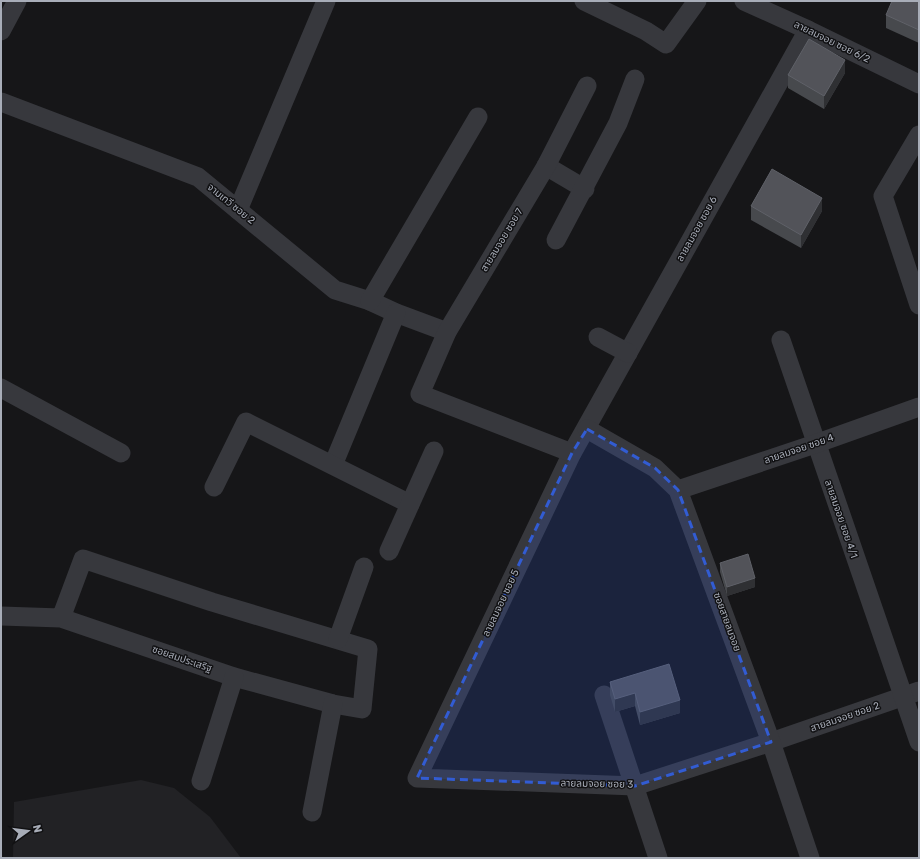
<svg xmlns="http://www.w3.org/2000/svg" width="920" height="859" font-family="Rubik,'Noto Sans Thai',sans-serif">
	<rect width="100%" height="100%" fill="#161618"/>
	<path fill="#222225" d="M141,780L174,788L210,817L241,858H13L14,802Z"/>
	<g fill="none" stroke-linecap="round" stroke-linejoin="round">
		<g stroke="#37383d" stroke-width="19">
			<path d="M584,1L646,31L666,44L697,1"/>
			<path d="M744,1L808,30L919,84"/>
			<path d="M808,30L572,453L417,778L635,786L771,742L919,691"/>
			<path d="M1,31L17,1"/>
			<path d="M1,102L198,177L335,290L370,301L396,313L447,332"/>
			<path d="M919,135L883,196L919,305"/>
			<path d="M546,166L585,189"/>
			<path d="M238,210L326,1"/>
			<path d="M556,240L618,123L635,79"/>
			<path d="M370,301L478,117"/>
			<path d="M598,337L628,353"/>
			<path d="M781,340L919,742"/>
			<path d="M1,388L121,453"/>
			<path d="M587,429L655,468L678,490L771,742L810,858"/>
			<path d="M572,453L420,394L447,332L546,166L587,86"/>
			<path d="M333,465L396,313"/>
			<path d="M214,487L246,422L410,504"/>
			<path d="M678,490L815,444L919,407"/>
			<path d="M389,551L434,451"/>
			<path d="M1,616L61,618L234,677L333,704L362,709L368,649L212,602L83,559L61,618"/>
			<path d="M338,639L364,567"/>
			<path d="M604,695L658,858"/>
			<path d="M201,781L234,677"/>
			<path d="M312,812L333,704"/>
		</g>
	</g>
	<g fill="#47494d">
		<path d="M919,1V43L886,28V15Z"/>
		<path d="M845,73L824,109L788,88V75Z"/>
		<path d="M751,206L822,211L801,248L751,220Z"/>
		<path d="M720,563L755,587L727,596L720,572Z"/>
		<path d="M610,682L680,713L640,725L635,706L615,712L610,695Z"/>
	</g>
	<g fill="#2f3033">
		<path d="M845,60V73L824,109V96Z"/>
		<path d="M822,198V211L801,248V235Z"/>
		<path d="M755,578V587L727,596V587Z"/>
		<path d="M635,693V706L615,712V699Z"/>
		<path d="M680,700V713L640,725V712Z"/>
	</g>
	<g fill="#525359" stroke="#5f6168">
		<path d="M892,1H919V30L886,15Z"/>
		<path d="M809,39L845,60L824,96L788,75Z"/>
		<path d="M772,169L822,198L801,235L751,206Z"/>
		<path d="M748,554L755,578L727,587L720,563Z"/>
		<path d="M669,664L680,700L640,712L635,693L615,699L610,682Z"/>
	</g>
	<path fill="#325cd3" fill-opacity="0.2" stroke="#325cd3" stroke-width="3" stroke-dasharray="8 5" stroke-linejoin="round" d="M587,429L655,468L678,490L771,742L635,786L417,778L572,453Z"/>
	<g text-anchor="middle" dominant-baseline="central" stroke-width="3" stroke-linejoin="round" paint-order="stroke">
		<g font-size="10" fill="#a8adb8" stroke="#111113">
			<text transform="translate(832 42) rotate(26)">ลายลมจอย ซอย 6/2</text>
			<text transform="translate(231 204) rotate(39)">จามเทวี ซอย 2</text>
			<text transform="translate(697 229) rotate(-61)">ลายลมจอย ซอย 6</text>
			<text transform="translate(502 240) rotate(-59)">สายลมจอย ซอย 7</text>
			<text transform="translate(799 449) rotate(-19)">ลายลมจอย ซอย 4</text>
			<text transform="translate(841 519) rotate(71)">ลายลมจอย ซอย 4/1</text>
			<text transform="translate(501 603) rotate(-65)">ลายลมจอย ซอย 5</text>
			<text transform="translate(727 622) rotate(70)">ซอยสายลมจอย</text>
			<text transform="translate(182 659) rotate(19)">ซอยสมประเสริฐ</text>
			<text transform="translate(845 717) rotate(-19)">สายลมจอย ซอย 2</text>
			<text transform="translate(597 784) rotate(1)">ลายลมจอย ซอย 3</text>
		</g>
	</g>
	<rect width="920" height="859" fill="none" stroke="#a8adb8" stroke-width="4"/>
	<g transform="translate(28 831) rotate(76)" stroke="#111113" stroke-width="3" paint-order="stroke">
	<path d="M0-3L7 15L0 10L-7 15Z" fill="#a8adb8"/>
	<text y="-6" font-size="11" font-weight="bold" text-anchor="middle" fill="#a8adb8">N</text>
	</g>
</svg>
